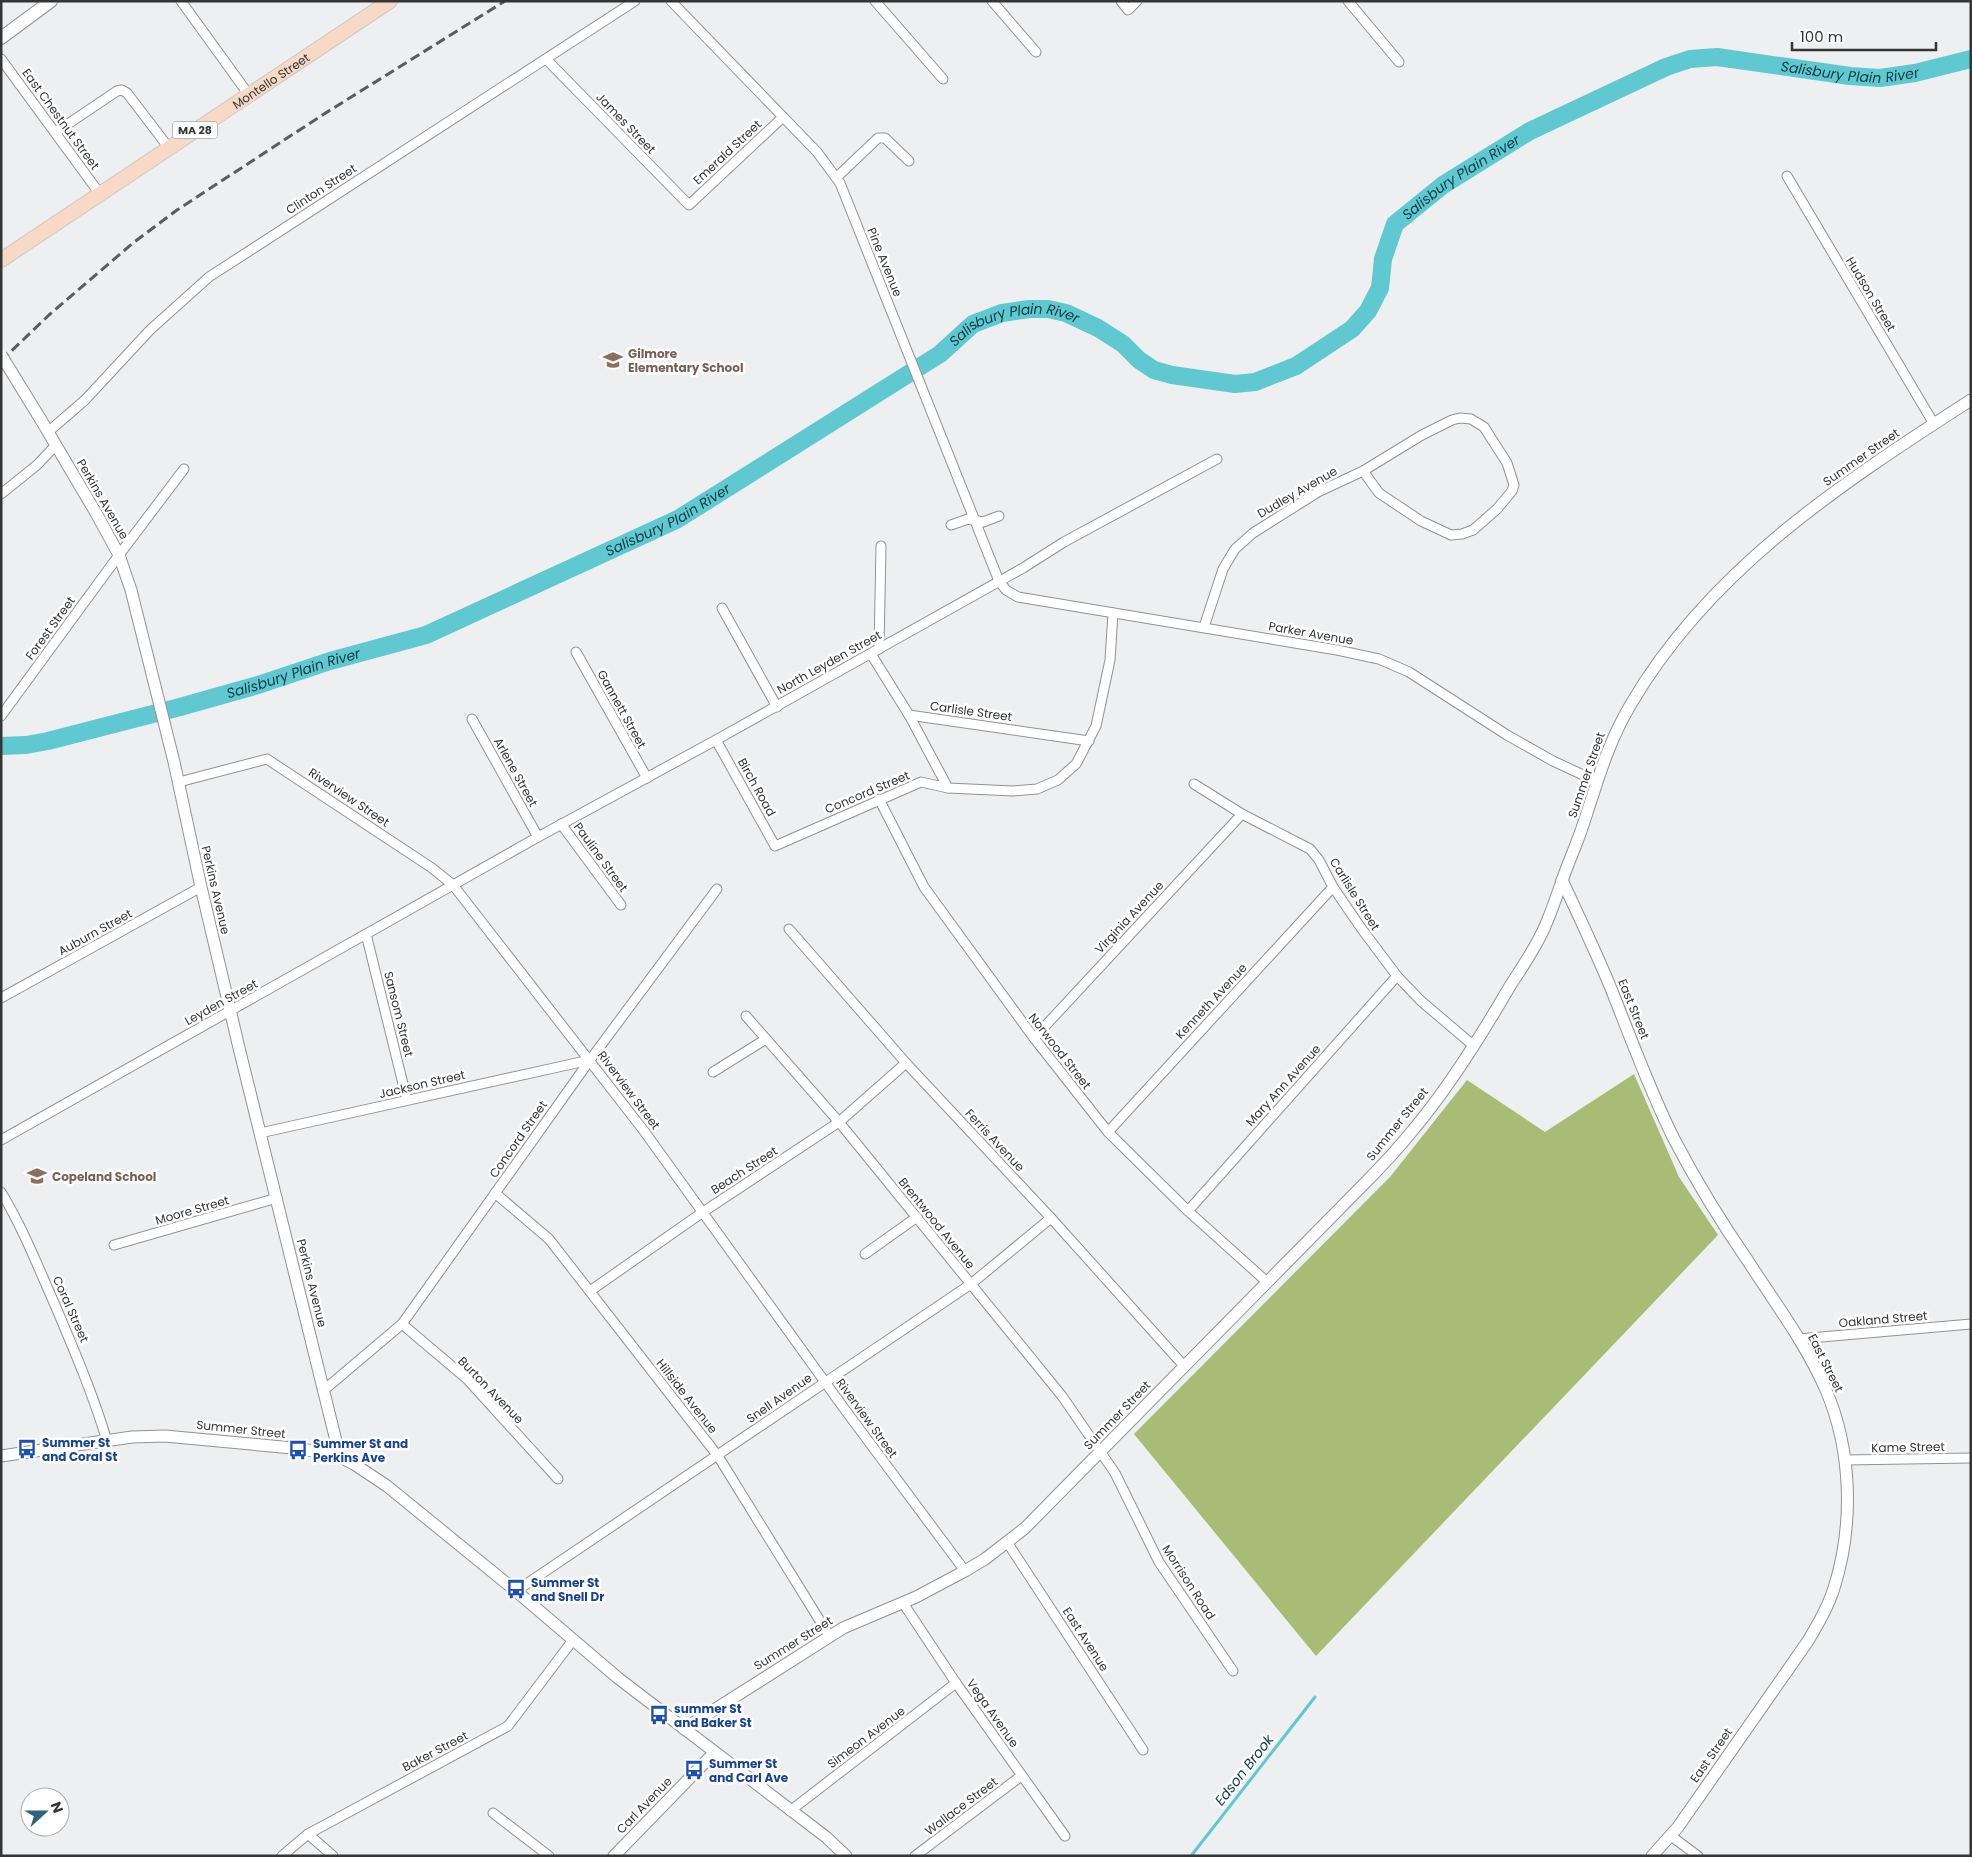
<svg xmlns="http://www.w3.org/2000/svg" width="1972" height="1857" font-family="Poppins,sans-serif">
	<rect width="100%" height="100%" fill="#eeeff1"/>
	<path fill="#a8bc75" d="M1634,1074L1679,1177L1718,1235L1316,1656L1134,1434L1390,1177L1467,1080L1545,1132Z"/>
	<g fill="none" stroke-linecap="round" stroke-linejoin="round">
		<path stroke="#60c8d1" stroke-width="3" d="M1191,1856L1315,1697"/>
		<path stroke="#60c8d1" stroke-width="18" id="s1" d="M1,746L26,745L48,741L180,707L258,685L330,661L426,635L678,519L940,354L973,324L1002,313L1029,309H1048L1066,313L1098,328L1123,344L1139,360L1154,370L1172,375L1235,384L1255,382L1296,366L1352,329L1368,311L1380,288L1383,259L1395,224L1443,185L1530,131L1666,67L1690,59L1717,57L1850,76L1880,78L1915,73L1971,59"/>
		<defs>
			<g id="minor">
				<path d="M181,1L249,95"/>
				<path d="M671,1L817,152L840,183L999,581L1006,590L1018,597L1337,650L1379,659L1409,672L1507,735L1553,761L1596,781"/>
				<path d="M875,1L943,79"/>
				<path d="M992,1L1036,52"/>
				<path d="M1121,1L1128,10L1137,1"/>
				<path d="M1348,1L1399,62"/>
				<path d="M1,59L100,194"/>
				<path d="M546,59L689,205L783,117"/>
				<path d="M56,132L117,91L122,90L127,93L169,148"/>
				<path d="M1787,176L1934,424"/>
				<path d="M837,177L878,138H885L909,161"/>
				<path d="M48,432L85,400L150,330L209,277L635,1"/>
				<path d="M1,494L37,465L55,446"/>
				<path d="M951,525L968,519L983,522L999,516"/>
				<path d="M722,608L777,707"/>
				<path d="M1204,627L1223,569L1235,549L1253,533L1318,492L1363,471L1422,435L1452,420L1460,418L1471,419L1484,427L1507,463L1514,485L1512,491L1497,509L1473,530L1462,534L1451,535L1421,521L1379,493L1363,471"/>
				<path d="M879,649L881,546"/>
				<path d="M576,652L647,778"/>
				<path d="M871,654L909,715L948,788"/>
				<path d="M909,715L1089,741"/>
				<path d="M1,716L119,555L184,469"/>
				<path d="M472,719L538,837"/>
				<path d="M716,740L775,846L921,782L948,788L1013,791L1037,789L1058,780L1076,764L1096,726L1110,660L1113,613"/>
				<path d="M179,782L267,759L432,868L453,885L644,1131L843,1407L965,1571"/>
				<path d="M1194,784L1242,814L1310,849L1319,860L1333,887L1361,928L1397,976L1421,1001L1474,1046"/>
				<path d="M879,799L924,887L1034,1038L1108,1132L1188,1211L1267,1282"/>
				<path d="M561,824L621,905"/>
				<path d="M789,929L906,1063L1051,1218L1184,1366"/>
				<path d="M366,934L407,1100"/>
				<path d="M1,998L201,887"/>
				<path d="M746,1016L839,1122L1062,1396L1115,1473L1159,1562L1233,1671"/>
				<path d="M1034,1038L1242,814"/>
				<path d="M713,1072L766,1039"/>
				<path d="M1108,1132L1333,887"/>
				<path d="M260,1133L590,1060"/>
				<path d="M1,1140L538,837L716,740L1023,568L1064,542L1217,459"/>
				<path d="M1,1192C23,1228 38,1267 55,1305C74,1350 93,1394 107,1441"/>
				<path d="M495,1193L549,1239L718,1456L830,1637"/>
				<path d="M1188,1211L1397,976"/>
				<path d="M114,1245L277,1198"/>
				<path d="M865,1254L917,1217"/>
				<path d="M590,1291L703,1212L839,1122L906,1063"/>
				<path d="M402,1324L467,1379L558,1479"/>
				<path d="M1798,1339L1971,1324"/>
				<path d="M324,1390L402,1324L590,1060L717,889"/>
				<path d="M1845,1460L1971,1458"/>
				<path d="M1007,1542L1143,1750"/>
				<path d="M516,1591L971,1284L1051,1218"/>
				<path d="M903,1603L956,1683L1065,1836"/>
				<path d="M790,1811L956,1683"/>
				<path d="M493,1813L549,1856"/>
				<path d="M308,1834L333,1856"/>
				<path d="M1671,1836L1698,1856"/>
				<path d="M282,1856L308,1834L508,1726L573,1640"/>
				<path d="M915,1856L1021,1776"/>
			</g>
			<g id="tertiary">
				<path d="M41,420L96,513L119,555L131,590L174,762L201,887L240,1052L340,1457"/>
				<path d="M1562,880C1579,917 1597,954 1612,991C1632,1041 1650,1091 1674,1139C1696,1181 1721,1222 1748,1261C1775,1303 1806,1344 1826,1390C1852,1451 1854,1525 1834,1588C1828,1607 1818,1624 1808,1641L1678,1827L1652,1856"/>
				<path d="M1,1456L132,1437L165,1436L303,1449L340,1457L354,1464L387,1486L516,1591L618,1678L826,1837L846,1856"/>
				<path d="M684,1729L843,1628L916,1597L965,1571L985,1559L1025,1528L1361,1187C1379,1169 1397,1150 1413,1130C1450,1086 1481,1036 1510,986C1523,966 1537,946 1546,924C1552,910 1557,895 1562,881C1568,863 1576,846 1582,828C1597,784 1606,746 1631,704C1710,569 1842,483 1971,400"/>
				<path d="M614,1856L714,1753"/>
			</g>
			<path id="secondary" d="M1,38L51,1"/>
			<g id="primary">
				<path id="s2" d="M1,260L390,1"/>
			</g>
		</defs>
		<use href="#minor" stroke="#919294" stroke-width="11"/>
		<use href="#tertiary" stroke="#919294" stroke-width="13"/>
		<use href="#secondary" stroke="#919294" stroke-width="14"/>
		<use href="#primary" stroke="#cacaca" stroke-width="16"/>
		<use href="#minor" stroke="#fff" stroke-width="9"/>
		<use href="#tertiary" stroke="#fff" stroke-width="11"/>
		<use href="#secondary" stroke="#fff" stroke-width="12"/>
		<use href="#primary" stroke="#f7d9c5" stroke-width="14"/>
		<path stroke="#5b5c5c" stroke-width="3" stroke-dasharray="10 5" stroke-linecap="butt" d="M1,361L49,315L133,243L177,210L324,114L505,1"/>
		<defs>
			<path id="tertiary-bridge" d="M1,355L41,420"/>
		</defs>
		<use href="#tertiary-bridge" stroke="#919294" stroke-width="13" stroke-linecap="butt"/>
		<use href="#tertiary-bridge" stroke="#fff" stroke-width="11"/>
	</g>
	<defs>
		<symbol id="school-bare" viewBox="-9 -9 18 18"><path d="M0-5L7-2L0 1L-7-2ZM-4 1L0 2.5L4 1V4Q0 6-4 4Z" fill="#8d6e63" stroke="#fff" stroke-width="2.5" paint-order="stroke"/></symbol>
		<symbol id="bus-bare" viewBox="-9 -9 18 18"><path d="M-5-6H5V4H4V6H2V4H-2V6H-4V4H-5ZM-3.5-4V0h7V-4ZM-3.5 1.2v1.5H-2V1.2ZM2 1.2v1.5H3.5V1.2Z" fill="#1a4fb4" stroke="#fff" stroke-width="2.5" paint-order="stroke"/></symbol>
	</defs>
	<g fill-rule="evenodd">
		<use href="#school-bare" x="599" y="346" width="28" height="28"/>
		<use href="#school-bare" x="23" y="1162" width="28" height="28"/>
		<use href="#bus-bare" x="13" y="1435" width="28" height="28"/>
		<use href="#bus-bare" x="284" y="1436" width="28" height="28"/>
		<use href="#bus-bare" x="502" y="1575" width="28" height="28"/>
		<use href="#bus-bare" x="645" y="1701" width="28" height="28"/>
		<use href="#bus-bare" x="680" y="1756" width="28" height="28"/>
	</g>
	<g text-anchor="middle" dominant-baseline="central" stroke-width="5" stroke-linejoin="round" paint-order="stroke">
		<rect fill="#fff" stroke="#717272" stroke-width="1" x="172.5" y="121.5" width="45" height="17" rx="4"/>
		<g font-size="11" font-weight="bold" fill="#343535">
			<text x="195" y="130">MA 28</text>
		</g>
		<g font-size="12" fill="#343535" stroke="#fff">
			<text stroke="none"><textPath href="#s2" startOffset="324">Montello Street</textPath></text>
			<text transform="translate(61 119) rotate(54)">East Chestnut Street</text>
			<text transform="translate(626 123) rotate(46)">James Street</text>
			<text transform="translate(727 152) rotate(-43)">Emerald Street</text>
			<text transform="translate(321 189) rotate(-33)">Clinton Street</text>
			<text transform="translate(885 262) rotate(68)">Pine Avenue</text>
			<text transform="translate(1871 294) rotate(59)">Hudson Street</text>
			<text transform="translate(1861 457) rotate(-35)">Summer Street</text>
			<text transform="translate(1297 492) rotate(-30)">Dudley Avenue</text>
			<text transform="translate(103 499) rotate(60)">Perkins Avenue</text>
			<text transform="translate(50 628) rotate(-54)">Forest Street</text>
			<text transform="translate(1311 633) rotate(10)">Parker Avenue</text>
			<text transform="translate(829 662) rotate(-29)">North Leyden Street</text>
			<text transform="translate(622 709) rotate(61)">Gannett Street</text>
			<text transform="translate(971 711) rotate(8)">Carlisle Street</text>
			<text transform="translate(516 772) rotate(61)">Arlene Street</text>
			<text transform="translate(1586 775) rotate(-71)">Summer Street</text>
			<text transform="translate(757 787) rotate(61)">Birch Road</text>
			<text transform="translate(867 792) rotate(-23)">Concord Street</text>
			<text transform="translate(349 797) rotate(34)">Riverview Street</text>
			<text transform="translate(601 857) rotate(54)">Pauline Street</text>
			<text transform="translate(216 890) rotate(77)">Perkins Avenue</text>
			<text transform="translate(1355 894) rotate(58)">Carlisle Street</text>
			<text transform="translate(1129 917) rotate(-47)">Virginia Avenue</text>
			<text transform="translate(95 932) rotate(-29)">Auburn Street</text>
			<text transform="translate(1211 1001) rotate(-47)">Kenneth Avenue</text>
			<text transform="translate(221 1002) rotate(-29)">Leyden Street</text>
			<text transform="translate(1634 1009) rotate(68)">East Street</text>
			<text transform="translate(399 1014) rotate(76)">Sansom Street</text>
			<text transform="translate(1060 1051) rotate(52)">Norwood Street</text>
			<text transform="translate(422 1084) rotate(-13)">Jackson Street</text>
			<text transform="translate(1283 1085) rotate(-48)">Mary Ann Avenue</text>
			<text transform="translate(629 1090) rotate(53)">Riverview Street</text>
			<text transform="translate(1397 1124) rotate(-51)">Summer Street</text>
			<text transform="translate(518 1139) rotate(-55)">Concord Street</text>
			<text transform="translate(995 1140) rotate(47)">Ferris Avenue</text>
			<text transform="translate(744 1170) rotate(-33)">Beach Street</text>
			<text transform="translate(192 1210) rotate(-16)">Moore Street</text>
			<text transform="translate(937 1223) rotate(51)">Brentwood Avenue</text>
			<text transform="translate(312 1283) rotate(76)">Perkins Avenue</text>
			<text transform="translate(71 1309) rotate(66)">Coral Street</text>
			<text transform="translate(1883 1319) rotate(-5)">Oakland Street</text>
			<text transform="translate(1826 1363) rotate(63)">East Street</text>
			<text transform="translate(491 1390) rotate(46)">Burton Avenue</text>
			<text transform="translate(687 1396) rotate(52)">Hillside Avenue</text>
			<text transform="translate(779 1398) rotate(-35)">Snell Avenue</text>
			<text transform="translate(1117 1415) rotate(-46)">Summer Street</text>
			<text transform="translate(867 1418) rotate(54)">Riverview Street</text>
			<text transform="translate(241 1429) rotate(6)">Summer Street</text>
			<text transform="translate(1908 1447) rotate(-1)">Kame Street</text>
			<text transform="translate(1189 1582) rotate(57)">Morrison Road</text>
			<text transform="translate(1086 1639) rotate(57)">East Avenue</text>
			<text transform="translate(793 1643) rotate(-32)">Summer Street</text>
			<text transform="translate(993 1713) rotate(55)">Vega Avenue</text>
			<text transform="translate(866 1737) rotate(-37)">Simeon Avenue</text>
			<text transform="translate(435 1751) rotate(-28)">Baker Street</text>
			<text transform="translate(1711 1755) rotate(-55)">East Street</text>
			<text transform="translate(644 1805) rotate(-46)">Carl Avenue</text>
			<text transform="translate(961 1806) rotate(-37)">Wallace Street</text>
		</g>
		<g font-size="12" font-weight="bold" fill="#785e54" stroke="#fff" text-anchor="start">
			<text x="628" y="353">Gilmore<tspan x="628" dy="14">Elementary School</tspan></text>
			<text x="52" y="1176">Copeland School</text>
		</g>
		<g font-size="12" font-weight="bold" fill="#164399" stroke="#fff" text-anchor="start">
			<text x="42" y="1442">Summer St<tspan x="42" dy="14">and Coral St</tspan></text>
			<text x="313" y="1443">Summer St and<tspan x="313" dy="14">Perkins Ave</tspan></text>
			<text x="531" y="1582">Summer St<tspan x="531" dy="14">and Snell Dr</tspan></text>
			<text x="674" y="1708">summer St<tspan x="674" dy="14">and Baker St</tspan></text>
			<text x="709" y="1763">Summer St<tspan x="709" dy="14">and Carl Ave</tspan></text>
		</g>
		<g font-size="14" font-style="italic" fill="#093c40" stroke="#fff">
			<text stroke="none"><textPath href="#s1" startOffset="2104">Salisbury Plain River</textPath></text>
			<text stroke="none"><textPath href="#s1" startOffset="1684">Salisbury Plain River</textPath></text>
			<text stroke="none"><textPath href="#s1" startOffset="1112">Salisbury Plain River</textPath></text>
			<text stroke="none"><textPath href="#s1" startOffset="708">Salisbury Plain River</textPath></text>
			<text stroke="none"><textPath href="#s1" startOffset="302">Salisbury Plain River</textPath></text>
			<text transform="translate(1244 1770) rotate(-52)">Edson Brook</text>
		</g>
	</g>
	<rect width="1972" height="1857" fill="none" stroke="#343535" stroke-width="5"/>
	<g transform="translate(45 1812) rotate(69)"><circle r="24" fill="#ffffff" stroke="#aeaeae"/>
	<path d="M0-4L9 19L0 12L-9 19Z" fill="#2f627f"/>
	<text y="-8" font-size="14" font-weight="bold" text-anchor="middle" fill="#343535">N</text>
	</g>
	<path d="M1792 42v8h144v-8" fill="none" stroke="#343535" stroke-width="2.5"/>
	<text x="1800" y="42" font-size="15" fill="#343535" stroke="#ffffff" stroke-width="4" paint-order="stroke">100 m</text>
</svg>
